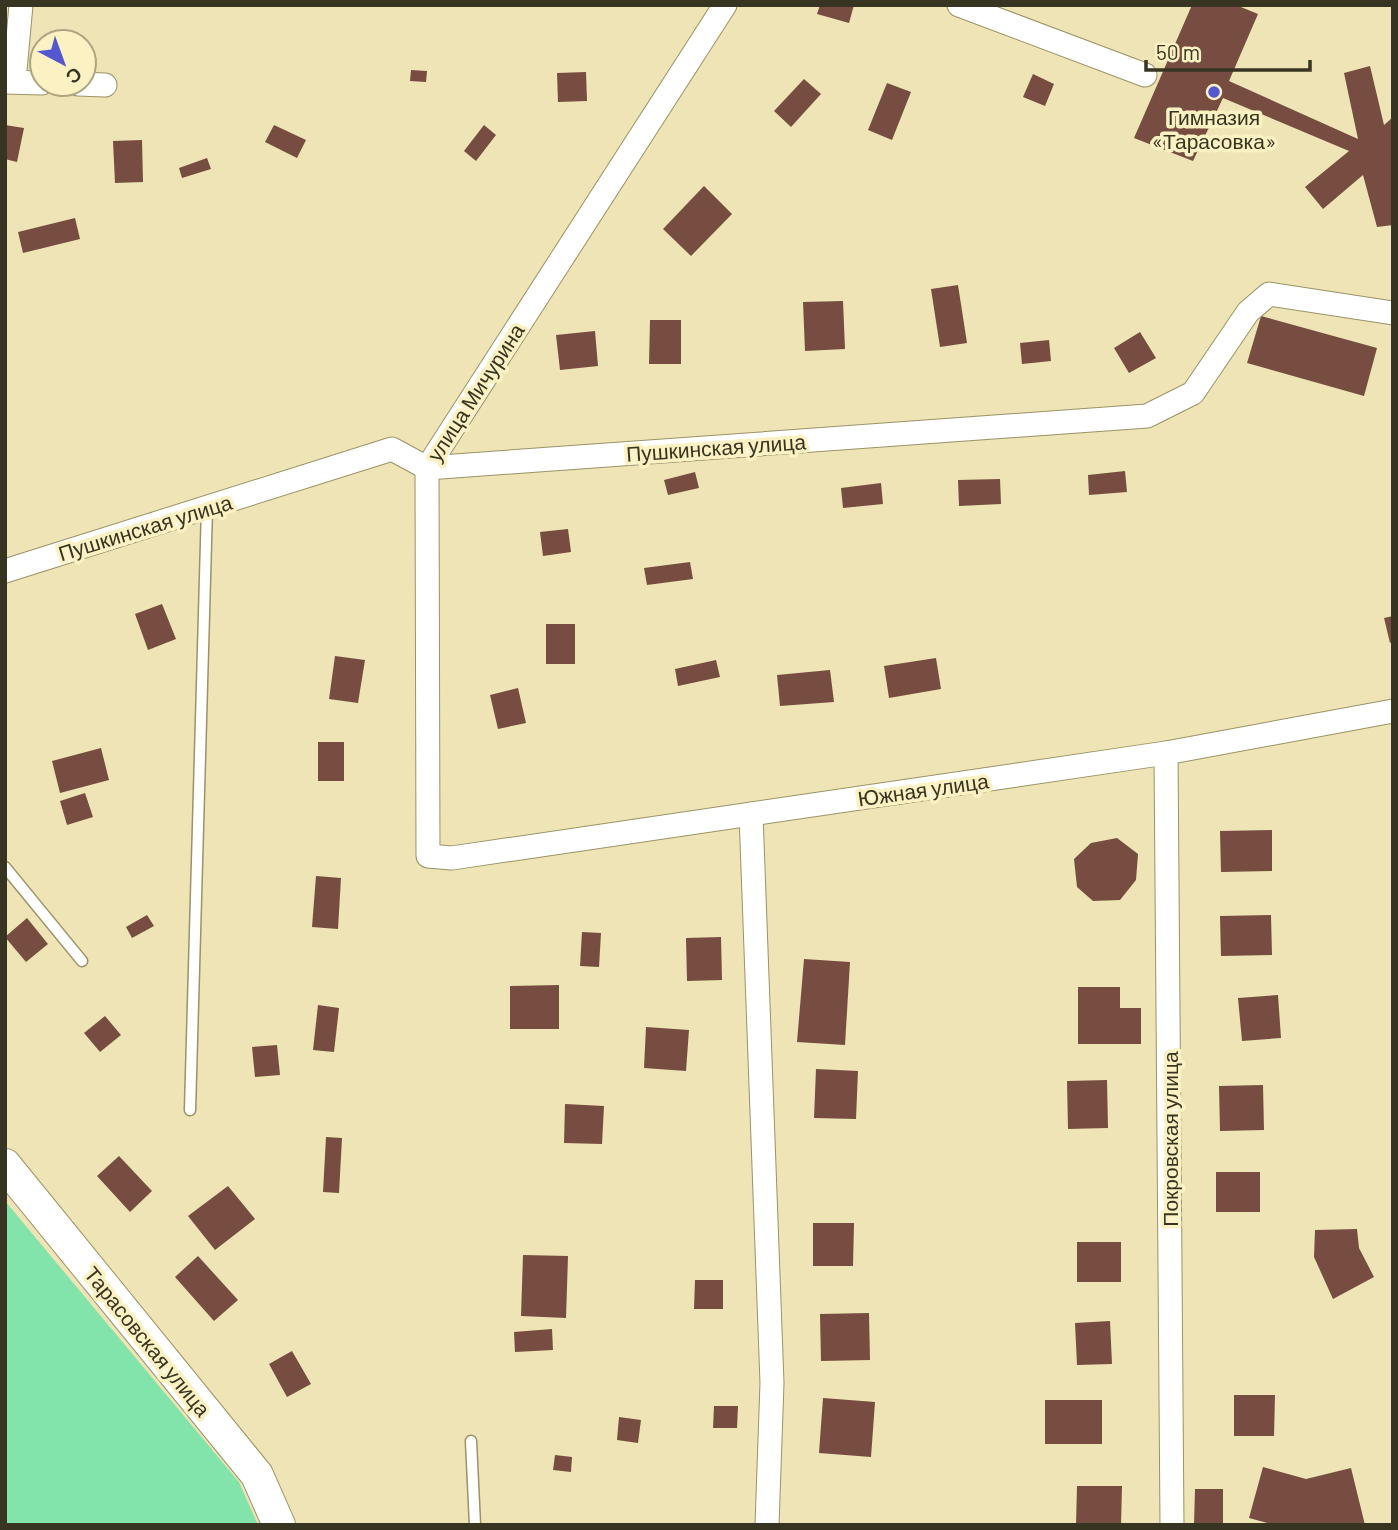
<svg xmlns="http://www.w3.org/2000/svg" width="1398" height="1530" font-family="Barlow,sans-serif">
	<rect width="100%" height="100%" fill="#eee4b5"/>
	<path fill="#82e3ab" d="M5,1201L239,1482L258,1525H5Z"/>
	<g fill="#774d41">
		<path d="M820,5H854L849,23L817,14Z"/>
		<path d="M1192,5H1236L1258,14L1229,81L1358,139L1344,73L1370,66L1384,125L1393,117V225L1377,227L1363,175L1323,209L1305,187L1349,151L1223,98L1193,161L1134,138Z"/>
		<path d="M411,70L427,71L426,82L410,81Z"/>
		<path d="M586,72L587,101L558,102L557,73Z"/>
		<path d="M1033,74L1054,84L1045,106L1023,97Z"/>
		<path d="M804,79L821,94L791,127L774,111Z"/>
		<path d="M887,83L911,92L892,140L868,130Z"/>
		<path d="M5,125L24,128L17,162L5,159Z"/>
		<path d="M274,125L306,140L297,158L265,142Z"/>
		<path d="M484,125L496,135L476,161L464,151Z"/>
		<path d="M142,140L143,182L115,183L113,141Z"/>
		<path d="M207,158L211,169L182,178L179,168Z"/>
		<path d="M704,186L732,214L691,256L663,229Z"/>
		<path d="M75,218L80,239L23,253L18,232Z"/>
		<path d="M958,285L967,343L940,347L931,289Z"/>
		<path d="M843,301L845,349L805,351L803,302Z"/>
		<path d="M1261,316L1377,348L1364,396L1247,363Z"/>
		<path d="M650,320H681V364H649Z"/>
		<path d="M595,331L598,366L560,370L556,335Z"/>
		<path d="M1140,332L1156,358L1129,373L1114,348Z"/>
		<path d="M1049,340L1051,361L1022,364L1020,343Z"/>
		<path d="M1125,471L1127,492L1089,495L1088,475Z"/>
		<path d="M695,472L699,488L668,495L664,480Z"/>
		<path d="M1000,479L1001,504L959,506L958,480Z"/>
		<path d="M881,483L883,504L843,508L841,488Z"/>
		<path d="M568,529L571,552L543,556L540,532Z"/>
		<path d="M690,562L693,579L647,585L644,568Z"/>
		<path d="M162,604L176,639L148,650L135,614Z"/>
		<path d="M1393,616V642L1390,643L1384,618Z"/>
		<rect x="546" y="624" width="29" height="40"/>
		<path d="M335,656L365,660L358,703L329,699Z"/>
		<path d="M936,658L941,689L889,698L884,666Z"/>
		<path d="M716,660L720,677L678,686L675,669Z"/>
		<path d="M830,670L834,702L780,706L777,675Z"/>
		<path d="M518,688L526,723L498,729L490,695Z"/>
		<rect x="318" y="742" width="26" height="39"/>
		<path d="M101,748L109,780L60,793L52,761Z"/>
		<path d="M85,793L93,817L67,825L60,801Z"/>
		<path d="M1272,830V871L1221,872L1220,831Z"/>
		<path d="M1117,838L1138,854L1136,880L1120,900L1093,901L1077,887L1074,859L1091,843Z"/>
		<path d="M316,876L341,878L338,929L312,927Z"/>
		<path d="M147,915L154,926L132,938L126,927Z"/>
		<path d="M1271,915L1272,955L1221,956L1220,916Z"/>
		<path d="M27,918L48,944L26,962L5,937Z"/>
		<path d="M582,932L601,933L599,967L580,966Z"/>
		<path d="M721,937L722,980L687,981L686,938Z"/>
		<path d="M804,959L850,962L845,1045L797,1042Z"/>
		<path d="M559,985V1029H510V986Z"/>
		<path d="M1078,987H1120V1008H1141V1044H1078Z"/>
		<path d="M1278,995L1281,1038L1242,1041L1238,998Z"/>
		<path d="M318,1005L339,1008L334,1052L313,1050Z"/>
		<path d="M105,1016L121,1035L100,1052L84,1033Z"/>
		<path d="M646,1027L689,1030L686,1071L644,1068Z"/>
		<path d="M277,1045L280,1075L255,1077L252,1047Z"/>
		<path d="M816,1069L858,1071L856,1119L814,1118Z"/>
		<path d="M1107,1080L1108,1128L1068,1129L1067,1081Z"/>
		<path d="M1263,1085L1264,1130L1220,1131L1219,1086Z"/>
		<path d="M565,1104L604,1106L602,1144L564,1143Z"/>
		<path d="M326,1137L342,1138L339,1193L323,1192Z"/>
		<path d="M119,1156L152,1191L130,1212L97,1176Z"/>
		<rect x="1216" y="1172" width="44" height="40"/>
		<path d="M228,1186L255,1219L215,1250L188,1216Z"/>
		<path d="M813,1223H854L853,1266H813Z"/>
		<path d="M1357,1229L1359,1248L1374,1277L1333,1299L1314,1257L1315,1230Z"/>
		<rect x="1077" y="1242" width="44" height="40"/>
		<path d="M523,1255L568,1256L566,1318L521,1316Z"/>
		<path d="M198,1256L238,1300L214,1321L175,1277Z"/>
		<path d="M695,1280H723V1309H694Z"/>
		<path d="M869,1313L870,1360L821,1361L820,1314Z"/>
		<path d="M1110,1321L1112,1364L1077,1365L1075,1323Z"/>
		<path d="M552,1329L553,1350L515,1352L514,1332Z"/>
		<path d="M292,1351L311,1384L287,1397L269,1364Z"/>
		<path d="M1234,1395H1275L1274,1436H1234Z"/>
		<path d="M823,1398L875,1402L871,1457L819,1453Z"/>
		<rect x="1045" y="1400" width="57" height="44"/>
		<path d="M714,1406H738L737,1428H713Z"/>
		<path d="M619,1417L641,1420L638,1443L617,1440Z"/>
		<path d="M555,1455L572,1457L571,1472L553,1470Z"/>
		<path d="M1263,1467L1306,1479L1351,1468L1365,1525H1275L1249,1518Z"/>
		<path d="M1077,1486H1122L1121,1525H1076Z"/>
		<path d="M1195,1489H1223V1525H1194Z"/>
	</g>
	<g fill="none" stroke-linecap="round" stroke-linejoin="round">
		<defs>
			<g id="service">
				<path d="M5,867L82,961"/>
				<path d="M190,1110L207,507"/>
				<path d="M471,1441L475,1525"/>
			</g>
			<g id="minor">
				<path d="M725,5L427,468L428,856L452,858L1166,753L1393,711"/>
				<path d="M959,5L1145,75"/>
				<path d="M14,81L21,5"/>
				<path d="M5,82L42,83"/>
				<path d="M78,84L105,85"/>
				<path d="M5,571L392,449L427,468L1147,416L1193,393L1248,312L1269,294L1393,313"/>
				<path d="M1166,753L1172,1525"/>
				<path d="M751,814L772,1383L767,1525"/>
			</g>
			<path id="secondary" d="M5,1165L257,1475L279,1525"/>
		</defs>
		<use href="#service" stroke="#9b9266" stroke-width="13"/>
		<use href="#minor" stroke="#9b9266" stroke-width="25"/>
		<use href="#secondary" stroke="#9b9266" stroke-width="34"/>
		<use href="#service" stroke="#fff" stroke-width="10"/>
		<use href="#minor" stroke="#fff" stroke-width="23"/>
		<use href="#secondary" stroke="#fff" stroke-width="32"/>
	</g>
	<circle fill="#5457cd" stroke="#fbf1c2" stroke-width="2.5" cx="1214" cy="92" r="7"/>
	<g text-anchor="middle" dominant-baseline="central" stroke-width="7" stroke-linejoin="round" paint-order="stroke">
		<g font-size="21" fill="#383422" stroke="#fbf1c2">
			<text x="1214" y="116">Гимназия<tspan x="1214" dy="24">«Тарасовка»</tspan></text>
		</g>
		<g font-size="21" fill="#383422" stroke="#fbf1c2">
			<text transform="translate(475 392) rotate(-57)">улица Мичурина</text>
			<text transform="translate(716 447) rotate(-4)">Пушкинская улица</text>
			<text transform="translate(145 527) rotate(-17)">Пушкинская улица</text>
			<text transform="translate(923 789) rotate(-8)">Южная улица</text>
			<text transform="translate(1169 1139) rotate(-90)">Покровская улица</text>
			<text transform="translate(148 1341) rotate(51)">Тарасовская улица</text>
		</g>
	</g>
	<rect width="1398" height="1530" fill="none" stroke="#383422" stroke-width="14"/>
	<g transform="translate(63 63) rotate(139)"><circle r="33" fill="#fbf1c2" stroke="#ada582" stroke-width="2"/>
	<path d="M0-5L12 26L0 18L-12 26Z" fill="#5457cd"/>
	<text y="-10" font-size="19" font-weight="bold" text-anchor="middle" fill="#383422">С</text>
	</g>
	<path d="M1146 60v10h164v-10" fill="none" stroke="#383422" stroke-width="3.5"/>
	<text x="1156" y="60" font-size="21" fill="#383422" stroke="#fbf1c2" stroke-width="5" paint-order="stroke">50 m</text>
</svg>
